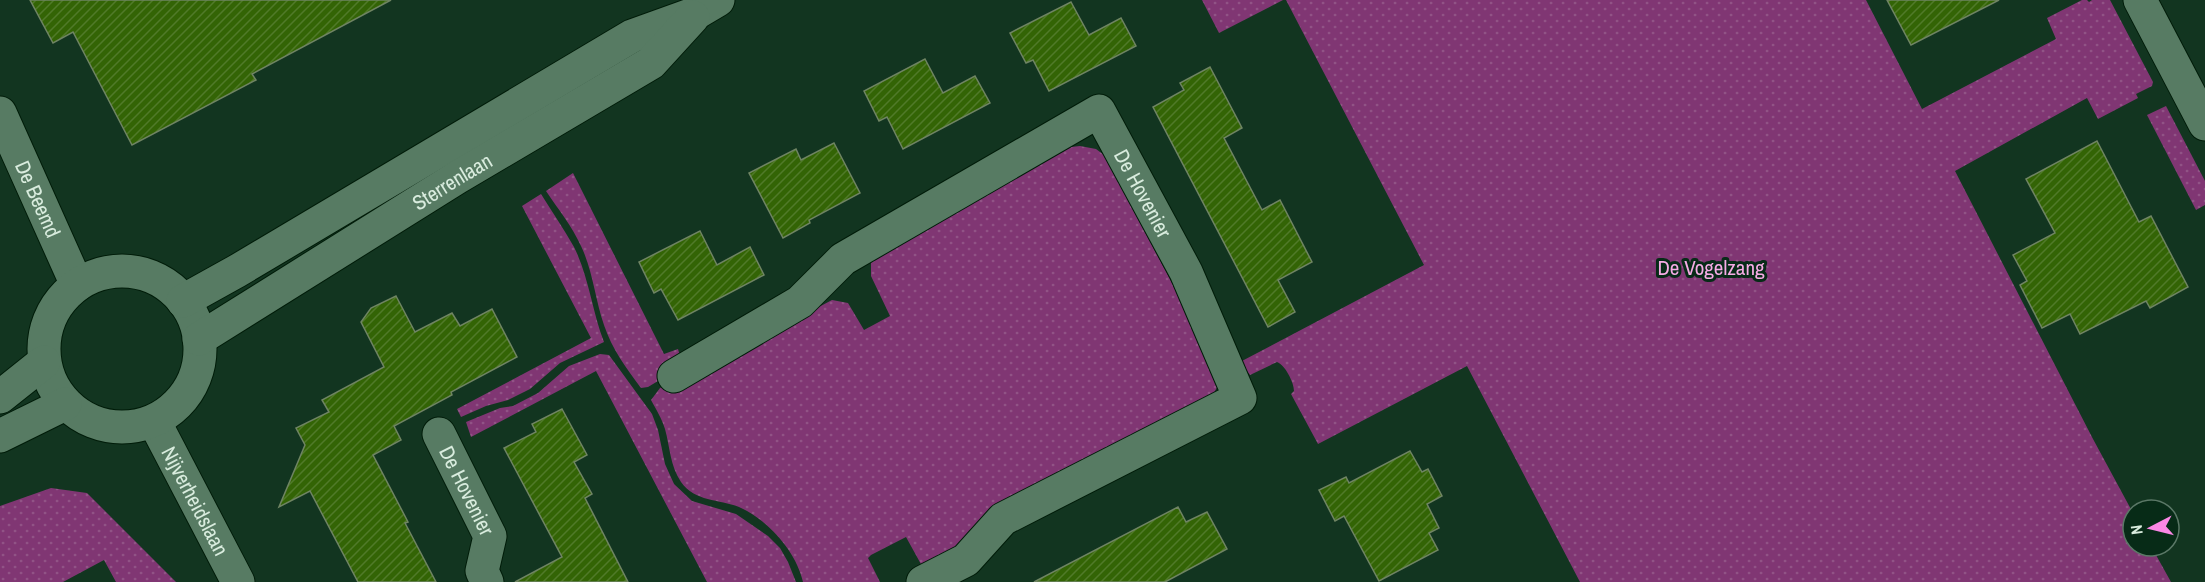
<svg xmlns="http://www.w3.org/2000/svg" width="2205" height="582" font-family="'Archivo Narrow',sans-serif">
	<defs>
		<pattern id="grass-dots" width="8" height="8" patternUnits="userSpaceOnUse" patternTransform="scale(1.5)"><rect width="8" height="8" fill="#803673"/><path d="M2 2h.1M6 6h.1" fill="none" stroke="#915386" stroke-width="1.8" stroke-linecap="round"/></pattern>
		<pattern id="building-hatch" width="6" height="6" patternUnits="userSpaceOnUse" patternTransform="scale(1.5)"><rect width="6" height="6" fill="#336405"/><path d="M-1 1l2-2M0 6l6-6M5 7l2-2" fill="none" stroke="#507a29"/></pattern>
	</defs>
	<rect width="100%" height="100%" fill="#123520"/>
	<g fill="url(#grass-dots)">
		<path d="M1202,0H1283L1219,33Z"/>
		<path d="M1286,0H1866L1922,109L2056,39L2047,18L2082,0H2087L2089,2L2092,0H2110L2153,82L2152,86L2136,94L2138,98L2098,119L2087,98L1955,171L2093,439L2133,513V546H2151L2171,582H1580L1467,366L1318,444L1291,394L1294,391C1294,382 1285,365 1277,362L1250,375L1240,362L1424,265Z"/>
		<path d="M2166,106L2205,181V205L2196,210L2147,115Z"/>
		<path d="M1080,146L1096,149L1104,155L1217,368L1219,384L1212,396L962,547L922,566L906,537L871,555L868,558L880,582H803C796,551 768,520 739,507C719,499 695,502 681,482C670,466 670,447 665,429C662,419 656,409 651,400L660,388L676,378L680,381L832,300L848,303L864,330L890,316L871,276V261L953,210L1071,147Z"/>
		<path d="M573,173L664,354L678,349L680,356L673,372L648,387L641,388C626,368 612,349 604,325C595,299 593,271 581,246C572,226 558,209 546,191Z"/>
		<path d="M541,194C552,212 564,229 574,247C589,277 592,311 604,342L560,363L530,389L508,400L486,406L461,417L457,409L591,338L522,206Z"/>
		<path d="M600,354L609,355L652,414L658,430L665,464L674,484L692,501L736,514L768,536L780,548L788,562L796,582H707L596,371L471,437L466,422L500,408L513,406L538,393L569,366Z"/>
		<path d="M51,488L87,493L176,582H116L104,560L63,582H0V506Z"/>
	</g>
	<g fill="url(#building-hatch)" stroke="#6f8463" stroke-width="1.5">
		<path d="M30,0H391L252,74L256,80L132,145L73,32L53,43Z"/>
		<path d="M1887,0H1999L1911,45Z"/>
		<path d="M1071,2L1089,35L1121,18L1136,46L1049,91L1033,60L1026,63L1010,33Z"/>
		<path d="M925,59L943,93L975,76L990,103L903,149L887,117L879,121L864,91Z"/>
		<path d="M1210,67L1242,128L1224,138L1262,210L1280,200L1312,262L1278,280L1295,312L1268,327L1153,107L1184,90L1180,83Z"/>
		<path d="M2097,141L2139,222L2151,216L2188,287L2150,308L2146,301L2080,334L2070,314L2042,328L2020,285L2027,281L2013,255L2055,233L2026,179Z"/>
		<path d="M834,143L860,193L809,220L810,223L783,238L749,173L796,149L801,160Z"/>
		<path d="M700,231L717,265L750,247L764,275L678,320L661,289L654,293L639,262Z"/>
		<path d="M396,296L415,332L452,313L460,326L492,309L517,357L451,392L452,395L394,426L401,440L373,455L408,522L405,523L436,582H358L310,491L279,507L305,445L296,428L329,412L322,400L384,367L361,322L371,308Z"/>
		<path d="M562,409L587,455L574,462L592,494L585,498L628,582H515L562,557L504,448L536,432L532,424Z"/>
		<path d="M1410,451L1422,472L1428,469L1442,496L1427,504L1439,528L1429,533L1438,550L1379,581L1344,516L1335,521L1319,490L1346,477L1349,483Z"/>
		<path d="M1178,507L1186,522L1207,512L1227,549L1165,582H1034Z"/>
	</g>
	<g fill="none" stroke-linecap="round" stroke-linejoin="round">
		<defs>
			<g id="minor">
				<path d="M2140,0L2205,124"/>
				<path id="s1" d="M0,113L77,285"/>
				<path id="s2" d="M674,376L800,302L843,259L1099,111L1186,272L1240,398L1003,519L966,560L923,582"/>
				<path id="s3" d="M154,421L238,582"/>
				<path id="s4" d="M439,434L490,536L482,571L487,582"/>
			</g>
			<g id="tertiary">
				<circle cx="122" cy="349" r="78"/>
				<path d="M183,301L237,271L632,36L696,13L718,0"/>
				<path id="s5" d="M199,339L458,177L651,63L693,17"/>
				<path d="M0,397L44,362"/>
				<path d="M0,436L65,404"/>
			</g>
		</defs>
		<use href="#minor" stroke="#001c09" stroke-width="35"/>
		<use href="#tertiary" stroke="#001c09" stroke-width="35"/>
		<use href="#minor" stroke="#577b63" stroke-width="33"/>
		<use href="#tertiary" stroke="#577b63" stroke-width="33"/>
	</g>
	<g text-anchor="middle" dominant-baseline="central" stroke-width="6" stroke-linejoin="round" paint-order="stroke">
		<g font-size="21" fill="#d9ecde" stroke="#072b17">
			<text stroke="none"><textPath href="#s5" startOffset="298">Sterrenlaan</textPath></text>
			<text stroke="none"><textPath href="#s2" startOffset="596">De Hovenier</textPath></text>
			<text stroke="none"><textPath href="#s1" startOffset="94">De Beemd</textPath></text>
			<text stroke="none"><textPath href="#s4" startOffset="63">De Hovenier</textPath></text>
			<text stroke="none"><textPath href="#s3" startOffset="90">Nijverheidslaan</textPath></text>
		</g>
		<g font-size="21" fill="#f7ace6" stroke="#072b17">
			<text x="1711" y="267">De Vogelzang</text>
		</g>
	</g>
	<g transform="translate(2151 528) rotate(263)"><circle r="28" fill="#072b17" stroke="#5b7867" stroke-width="1.5"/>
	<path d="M0-4.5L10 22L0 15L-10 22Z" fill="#fb87e5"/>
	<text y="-9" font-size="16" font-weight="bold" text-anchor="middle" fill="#d9ecde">N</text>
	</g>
</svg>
